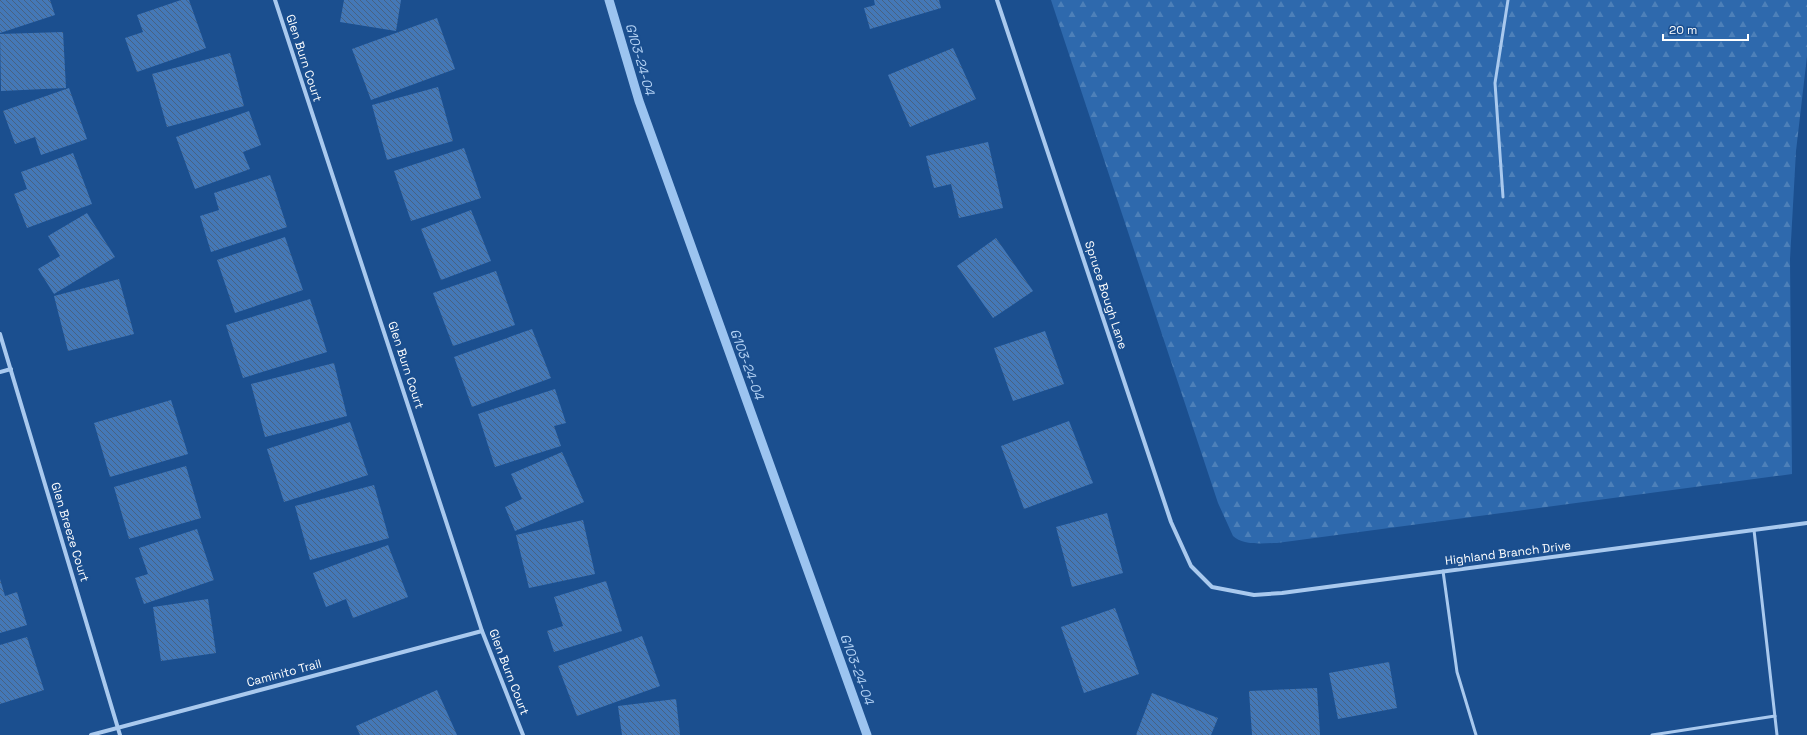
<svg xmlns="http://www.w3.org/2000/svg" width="1807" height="735" font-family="'Space Grotesk',sans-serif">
	<defs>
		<pattern id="forest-firs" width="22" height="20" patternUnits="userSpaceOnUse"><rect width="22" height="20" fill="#2e69ad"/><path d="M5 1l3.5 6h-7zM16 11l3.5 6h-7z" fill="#4d80b9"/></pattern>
		<pattern id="building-back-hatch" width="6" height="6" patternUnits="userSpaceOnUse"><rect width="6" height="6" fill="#4478b7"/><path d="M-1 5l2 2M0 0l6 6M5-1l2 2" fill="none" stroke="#486282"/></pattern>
	</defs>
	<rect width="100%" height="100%" fill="#1b4f8f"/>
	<path fill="url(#forest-firs)" d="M1051,0H1807V56L1796,151L1790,259L1792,474L1277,543C1264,543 1243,546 1233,536L1218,503Z"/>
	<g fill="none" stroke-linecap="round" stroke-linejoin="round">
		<path stroke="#9cc4f0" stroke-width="9" d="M609,0L639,101L867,735"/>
	</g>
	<g fill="url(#building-back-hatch)">
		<path d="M0,0H50L55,15L0,33Z"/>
		<path d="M181,0H189L206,48L137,72L125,38L143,32L137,15Z"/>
		<path d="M344,0H401L396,31L340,22Z"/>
		<path d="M874,0H939L941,8L870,29L864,8L875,5Z"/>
		<path d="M437,18L455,69L371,100L352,49Z"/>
		<path d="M63,32L66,88L1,91L0,34Z"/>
		<path d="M953,48L976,99L910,127L888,75Z"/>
		<path d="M230,53L244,106L167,127L152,74Z"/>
		<path d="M438,87L453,141L387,160L372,105Z"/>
		<path d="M69,88L87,139L41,155L35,137L15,144L3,111Z"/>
		<path d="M249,111L261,145L243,152L250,169L195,189L176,137Z"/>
		<path d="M988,142L1003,208L959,218L951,184L934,188L926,156Z"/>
		<path d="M464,148L481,198L411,221L394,171Z"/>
		<path d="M73,153L92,204L27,228L14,194L27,189L21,172Z"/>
		<path d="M270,175L287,227L211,252L200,216L219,210L214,193Z"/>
		<path d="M471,210L491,261L441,280L421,229Z"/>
		<path d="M87,213L115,257L54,294L38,269L60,256L48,236Z"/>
		<path d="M285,237L303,290L235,313L217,260Z"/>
		<path d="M996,238L1033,291L993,318L957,266Z"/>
		<path d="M496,271L515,325L453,346L433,293Z"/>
		<path d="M119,279L134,334L68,351L54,296Z"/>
		<path d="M310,299L327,352L243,378L226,325Z"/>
		<path d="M532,329L551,378L472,407L454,357Z"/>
		<path d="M1045,331L1064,384L1013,401L994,348Z"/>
		<path d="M334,363L347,416L265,437L251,384Z"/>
		<path d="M555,389L566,423L554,426L561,446L495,467L478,414Z"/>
		<path d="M171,400L188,454L110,477L94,423Z"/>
		<path d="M1069,421L1093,483L1024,509L1001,446Z"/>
		<path d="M350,422L368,475L284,502L267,449Z"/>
		<path d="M562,452L584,502L515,531L505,507L522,499L511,474Z"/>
		<path d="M186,466L201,518L129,539L114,487Z"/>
		<path d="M374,485L389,538L310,560L295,506Z"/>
		<path d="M1107,513L1123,573L1072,587L1056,527Z"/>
		<path d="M583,520L595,574L529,588L516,535Z"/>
		<path d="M197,529L214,580L144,604L135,578L148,574L139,548Z"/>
		<path d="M388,545L408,597L353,618L346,599L326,607L313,573Z"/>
		<path d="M0,579L5,596L17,592L27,625L0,633Z"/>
		<path d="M606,581L622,631L554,652L547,631L563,626L554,597Z"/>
		<path d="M208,599L216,653L161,661L153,607Z"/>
		<path d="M1115,608L1139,674L1084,693L1061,627Z"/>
		<path d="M642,636L660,686L577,716L558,666Z"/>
		<path d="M27,637L44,690L0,704V645Z"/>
		<path d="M1389,662L1397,708L1338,719L1329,673Z"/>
		<path d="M1317,688L1320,735H1252L1249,691Z"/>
		<path d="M437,690L457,735H360L356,726Z"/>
		<path d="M1152,693L1218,718L1211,735H1136Z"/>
		<path d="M676,699L680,735H622L618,706Z"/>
	</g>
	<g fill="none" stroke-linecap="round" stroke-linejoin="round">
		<g stroke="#a9c9ee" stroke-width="3">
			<path d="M1503,197L1495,83L1508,0"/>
			<path d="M1754,530L1777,735"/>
			<path d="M1443,571L1457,672L1476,735"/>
			<path d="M1652,735L1775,716"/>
		</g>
		<g stroke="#a9c9ee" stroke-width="4">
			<path d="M275,0L482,631L523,735"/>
			<path d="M997,0L1171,522L1191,566L1212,587L1254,595L1282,593L1807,523"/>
			<path d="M0,334L120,735"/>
			<path d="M0,372L11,369"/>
			<path d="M91,735L482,631"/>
		</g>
	</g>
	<g text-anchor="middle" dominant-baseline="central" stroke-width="4" stroke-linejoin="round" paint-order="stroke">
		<g font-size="12" fill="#fff" stroke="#1b4f8f">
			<text transform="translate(304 58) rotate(72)">Glen Burn Court</text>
			<text transform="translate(1106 295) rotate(72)">Spruce Bough Lane</text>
			<text transform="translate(406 365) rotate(72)">Glen Burn Court</text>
			<text transform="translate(70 532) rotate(73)">Glen Breeze Court</text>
			<text transform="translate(1508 553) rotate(-7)">Highland Branch Drive</text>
			<text transform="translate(509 672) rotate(69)">Glen Burn Court</text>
			<text transform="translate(284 673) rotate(-15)">Caminito Trail</text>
		</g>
		<g font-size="13" font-style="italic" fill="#b5d3f5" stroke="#1b4f8f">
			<text transform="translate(640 59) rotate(74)">G103-24-04</text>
			<text transform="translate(747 364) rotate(70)">G103-24-04</text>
			<text transform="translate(857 669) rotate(70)">G103-24-04</text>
		</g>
	</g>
	<path d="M1663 34v6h85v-6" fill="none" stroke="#ffffff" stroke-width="2"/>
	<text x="1669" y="34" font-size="12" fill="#ffffff" stroke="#1b4f8f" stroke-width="3" paint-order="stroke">20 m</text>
</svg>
